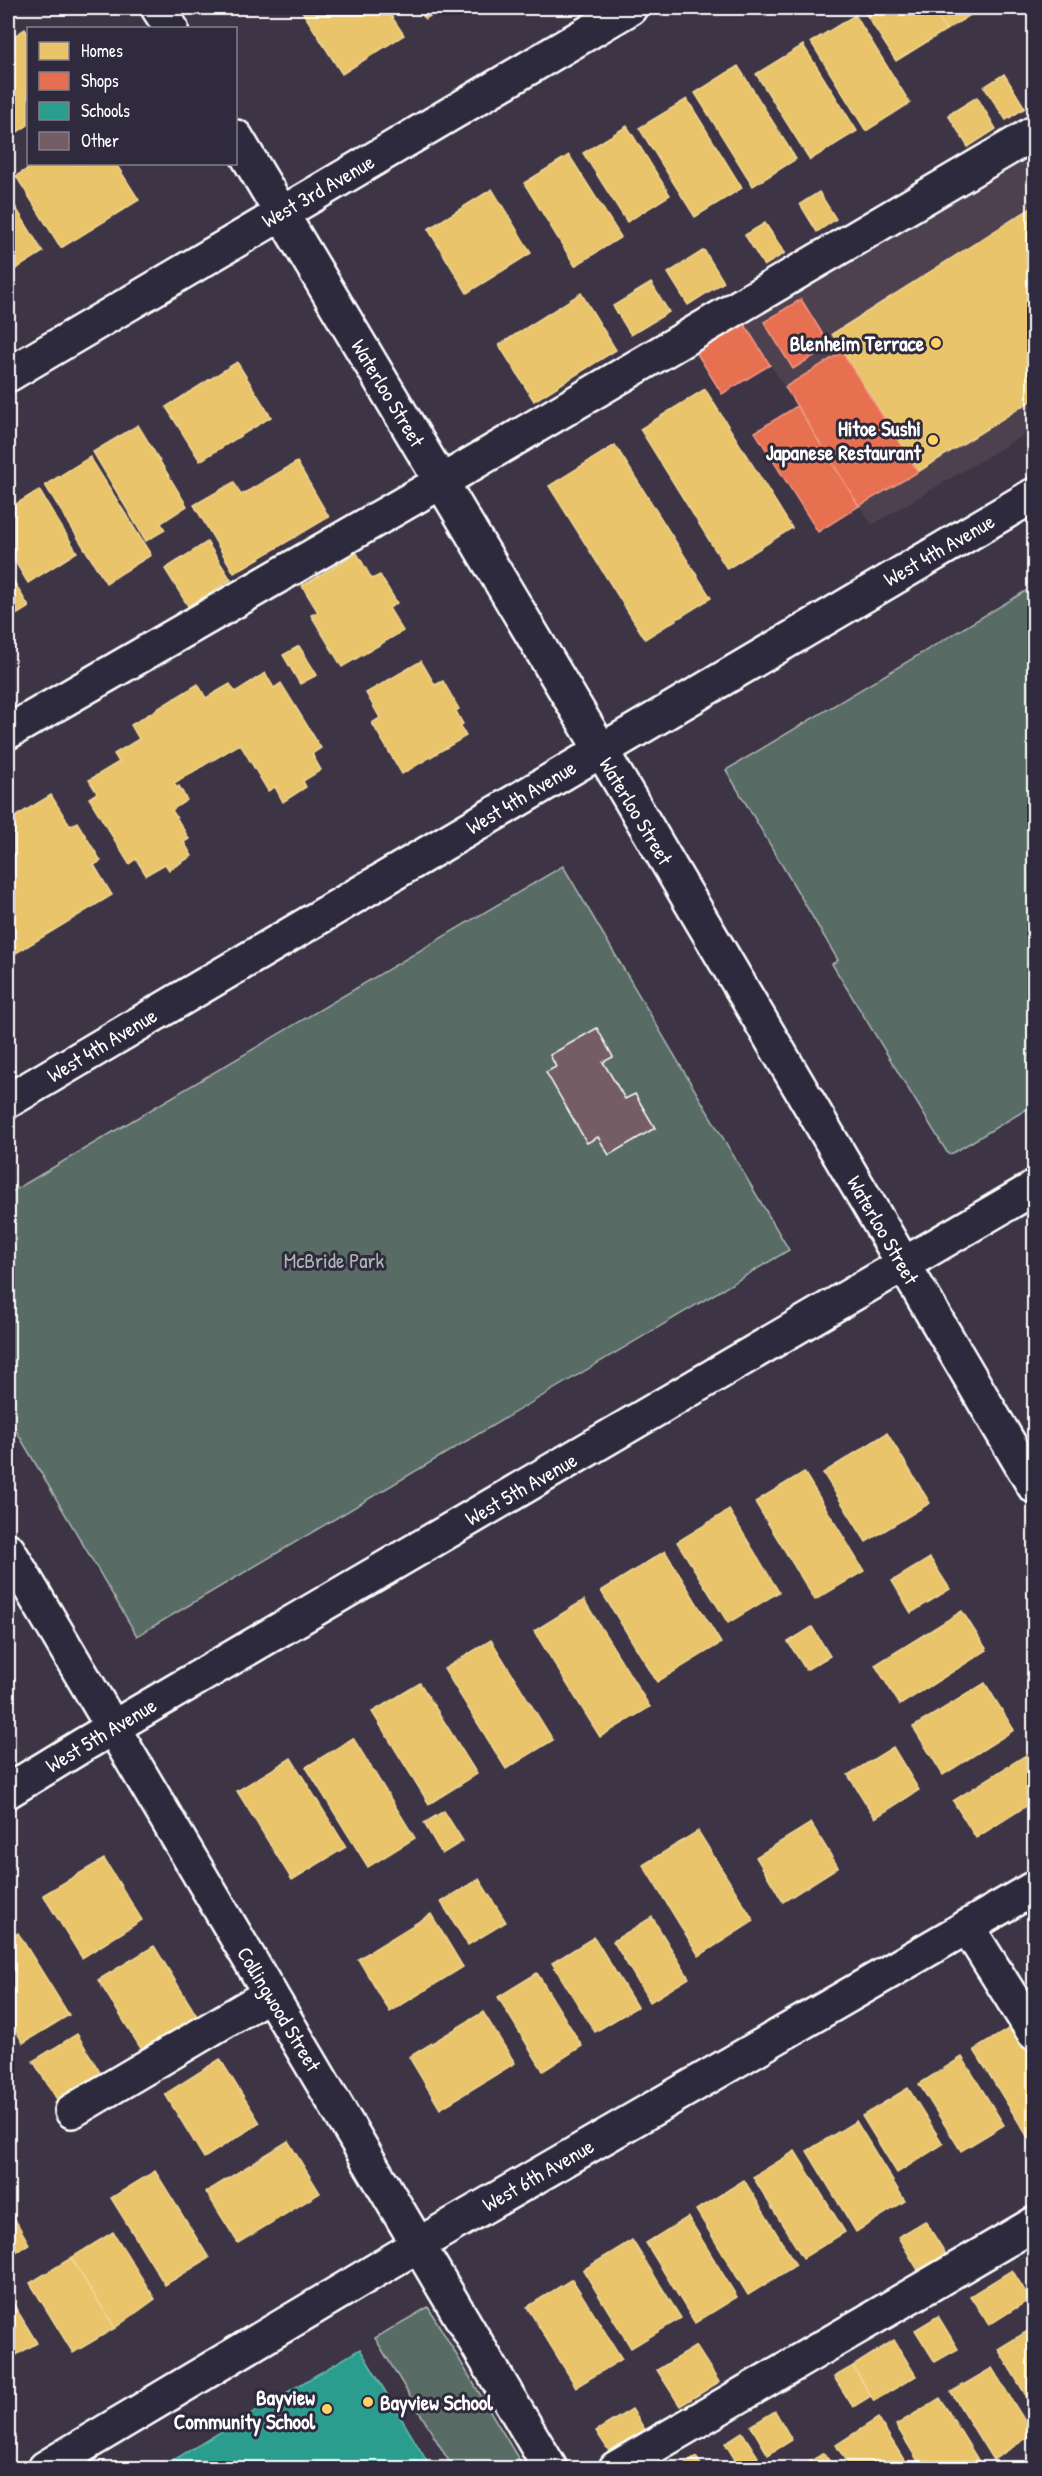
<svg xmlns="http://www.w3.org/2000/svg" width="1042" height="2476" font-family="'Patrick Hand',sans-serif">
	<rect width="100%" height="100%" fill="#3d3445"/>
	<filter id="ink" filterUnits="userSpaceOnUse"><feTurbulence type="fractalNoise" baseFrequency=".0167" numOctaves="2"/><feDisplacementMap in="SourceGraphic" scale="12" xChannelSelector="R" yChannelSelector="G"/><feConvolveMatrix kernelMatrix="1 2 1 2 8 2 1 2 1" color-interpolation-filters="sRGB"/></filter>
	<g filter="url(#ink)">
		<path fill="#4e404f" d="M1034,148V429L872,525L743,322Z"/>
		<g fill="#596c65" stroke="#acb6b2" stroke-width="1.5">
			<path d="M1034,586V1105L953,1153L948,1154L832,964L838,960L726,770Z"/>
			<path d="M563,866L789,1250L137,1636L8,1417V1194Z"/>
			<path d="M428,2307L524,2468H453L375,2338Z"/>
		</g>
		<g fill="#e9c46a" stroke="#f0d697" stroke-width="1.5">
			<path d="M300,8H386L404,35L342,74Z"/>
			<path d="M418,8H444L425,19Z"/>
			<path d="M862,8H932L946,30L896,61Z"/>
			<path d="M932,8H982L946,30Z"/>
			<path d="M855,15L910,103L866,131L811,42Z"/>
			<path d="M25,29L28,34V125L8,138V40Z"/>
			<path d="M803,45L857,131L810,160L756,74Z"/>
			<path d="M738,66L796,159L753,186L695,93Z"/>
			<path d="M1004,74L1025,108L1006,120L984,87Z"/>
			<path d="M977,97L996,129L968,147L948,115Z"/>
			<path d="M687,99L742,188L695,217L639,128Z"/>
			<path d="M627,126L670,195L627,222L583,153Z"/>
			<path d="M569,155L621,237L575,266L524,183Z"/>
			<path d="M36,164H116L139,200L61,248L16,176Z"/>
			<path d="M492,189L531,253L467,293L428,229Z"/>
			<path d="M819,192L836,219L817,232L800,204Z"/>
			<path d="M8,195L43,252L8,274Z"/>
			<path d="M1034,206V399L918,472L832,334Z"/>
			<path d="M765,223L785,253L764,266L745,235Z"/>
			<path d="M704,250L724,282L688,305L668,273Z"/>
			<path d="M651,283L669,312L631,335L613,306Z"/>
			<path d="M581,293L616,350L534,401L499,345Z"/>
			<path d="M237,362L271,417L200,461L166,407Z"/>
			<path d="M705,389L792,528L727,569L640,429Z"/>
			<path d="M138,425L187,506L161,523L165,530L146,541L93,452Z"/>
			<path d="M615,445L711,598L645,639L549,486Z"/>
			<path d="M90,457L151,555L106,583L45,485Z"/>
			<path d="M297,462L329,517L234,573L194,505L234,482L241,495Z"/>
			<path d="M39,490L77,552L28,583L8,550V509Z"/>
			<path d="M207,542L231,580L188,606L165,569Z"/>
			<path d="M357,553L372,579L380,575L397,603L389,608L403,631L342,667L311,615L318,612L302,586Z"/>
			<path d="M8,572L29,607L8,620Z"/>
			<path d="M299,646L317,675L300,684L283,655Z"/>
			<path d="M421,661L435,685L443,681L459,709L456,711L463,724L460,726L466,736L402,774L372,723L380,718L366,693Z"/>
			<path d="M265,673L274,688L281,683L321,748L312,754L321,770L303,781L306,787L283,802L275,787L268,791L240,744L174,783L177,788L179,786L187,800L172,810L189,839L184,842L192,856L169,870L165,864L146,875L136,859L129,864L89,798L97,793L89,780L119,762L114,754L139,739L131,725L198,684L206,698L230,684L235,692Z"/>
			<path d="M51,795L70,826L77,822L101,861L94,865L112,895L8,958V821Z"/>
			<path d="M887,1433L930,1503L866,1542L823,1473Z"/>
			<path d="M804,1472L864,1571L815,1600L755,1502Z"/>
			<path d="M729,1510L779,1592L728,1623L677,1542Z"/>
			<path d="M665,1551L721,1643L657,1682L601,1591Z"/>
			<path d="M930,1558L950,1589L911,1613L892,1581Z"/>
			<path d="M584,1600L650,1707L600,1737L534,1631Z"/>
			<path d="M962,1611L987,1650L900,1705L875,1665Z"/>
			<path d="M812,1627L830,1656L806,1670L788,1642Z"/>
			<path d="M491,1640L553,1740L506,1769L444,1669Z"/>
			<path d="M420,1683L477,1774L429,1804L372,1712Z"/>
			<path d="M985,1683L1014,1730L943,1775L913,1727Z"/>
			<path d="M353,1738L415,1838L368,1867L306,1767Z"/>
			<path d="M893,1747L919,1790L875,1818L848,1775Z"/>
			<path d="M1034,1750V1801L976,1838L953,1801Z"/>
			<path d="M291,1758L346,1847L292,1880L237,1791Z"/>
			<path d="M444,1811L463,1841L442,1854L424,1823Z"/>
			<path d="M811,1823L838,1867L783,1902L756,1857Z"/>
			<path d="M698,1831L754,1921L699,1956L643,1865Z"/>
			<path d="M104,1859L142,1920L82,1958L43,1895Z"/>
			<path d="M479,1879L506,1922L468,1945L441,1902Z"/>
			<path d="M431,1914L463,1967L390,2012L358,1959Z"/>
			<path d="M652,1917L689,1978L650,2002L613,1941Z"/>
			<path d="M18,1933L69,2015L23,2043L8,2017V1939Z"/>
			<path d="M594,1937L637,2007L595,2032L552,1963Z"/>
			<path d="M154,1946L200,2021L145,2055L98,1980Z"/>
			<path d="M537,1973L582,2046L543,2071L498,1997Z"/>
			<path d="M483,2012L515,2063L440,2109L409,2057Z"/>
			<path d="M1018,2023L1034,2049V2136L1029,2139L974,2050Z"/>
			<path d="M77,2034L101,2074L58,2101L33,2061Z"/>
			<path d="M962,2057L1004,2125L961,2151L919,2084Z"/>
			<path d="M220,2059L260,2123L204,2158L165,2094Z"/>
			<path d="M908,2088L943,2144L897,2173L862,2116Z"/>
			<path d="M856,2121L905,2201L856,2232L807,2151Z"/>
			<path d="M288,2141L320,2193L238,2243L206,2192Z"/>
			<path d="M795,2151L845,2232L803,2258L753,2177Z"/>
			<path d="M155,2171L209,2258L165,2285L111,2198Z"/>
			<path d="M744,2180L796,2265L748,2295L696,2210Z"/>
			<path d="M8,2207L29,2244L8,2257Z"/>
			<path d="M688,2217L737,2297L695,2323L646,2243Z"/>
			<path d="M925,2221L949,2259L921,2275L898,2237Z"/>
			<path d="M113,2232L155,2299L115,2328L71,2258Z"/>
			<path d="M632,2240L681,2318L631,2348L583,2270Z"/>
			<path d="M71,2258L115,2328L73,2353L30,2283Z"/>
			<path d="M1012,2270L1030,2299L989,2325L970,2296Z"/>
			<path d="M572,2279L622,2359L576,2387L527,2307Z"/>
			<path d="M9,2297L37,2343L8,2360V2298Z"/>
			<path d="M938,2316L958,2349L935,2362L915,2330Z"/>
			<path d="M1034,2327V2409L998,2349Z"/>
			<path d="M894,2340L916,2376L874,2401L853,2366Z"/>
			<path d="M696,2346L719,2382L680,2406L657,2370Z"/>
			<path d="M853,2366L871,2396L853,2407L834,2377Z"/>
			<path d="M992,2368L1033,2434L993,2460L951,2392Z"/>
			<path d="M940,2398L983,2468H922L896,2425Z"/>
			<path d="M632,2409L647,2433L611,2454L596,2431Z"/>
			<path d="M775,2411L792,2440L768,2455L751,2426Z"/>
			<path d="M878,2418L909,2468H850L836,2445Z"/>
			<path d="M742,2432L758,2457L740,2468L725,2443Z"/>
			<path d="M824,2453L834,2468H799Z"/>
			<path d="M696,2457L703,2468H677Z"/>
		</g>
		<g fill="#e76f51" stroke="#ee9a85" stroke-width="1.5">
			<path d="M801,299L830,346L793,369L764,322Z"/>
			<path d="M743,322L770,365L722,394L696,352Z"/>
			<path d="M842,352L918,472L859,506L785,387Z"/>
			<path d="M797,406L859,506L818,532L755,432Z"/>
		</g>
		<path fill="#2a9d8f" stroke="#6abab1" stroke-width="1.5" d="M360,2349L431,2468H160Z"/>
		<path fill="#755d66" stroke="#fff" stroke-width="1.5" d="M597,1028L613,1057L603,1062L625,1099L635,1094L655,1128L609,1155L598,1137L587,1143L546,1072L556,1067L550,1055Z"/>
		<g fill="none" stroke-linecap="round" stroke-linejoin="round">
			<defs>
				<g id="minor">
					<path d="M158,8L171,28"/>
					<path d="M236,137L632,802L1034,1486"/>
					<path d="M8,375L630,8"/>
					<path d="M8,732L441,482L1034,133"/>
					<path d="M8,1550L550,2468"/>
					<path d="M8,1791L83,1745L1034,1188"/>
					<path d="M968,1928L1034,2033"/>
					<path d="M72,2111L270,1994"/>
					<path d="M45,2468L440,2232L1034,1888"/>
					<path d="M616,2468L1034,2224"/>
				</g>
				<path id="major" d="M8,1101L1034,495"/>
			</defs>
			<use href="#minor" stroke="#fff" stroke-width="38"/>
			<use href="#major" stroke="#fff" stroke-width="38"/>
			<use href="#minor" stroke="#2f2a3d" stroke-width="33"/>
			<use href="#major" stroke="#2f2a3d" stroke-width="33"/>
		</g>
	</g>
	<g fill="#ffd166" stroke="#2f2a3d" stroke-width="2">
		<circle cx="936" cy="343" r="6"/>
		<circle cx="933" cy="440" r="6"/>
		<circle cx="368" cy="2402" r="6"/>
		<circle cx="327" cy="2409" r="6"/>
	</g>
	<g text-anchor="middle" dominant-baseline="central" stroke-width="6" stroke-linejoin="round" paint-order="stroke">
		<g font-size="21" fill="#fff" stroke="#2f2a3d">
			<text transform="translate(318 191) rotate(-30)">West 3rd Avenue</text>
			<text transform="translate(388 393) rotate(59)">Waterloo Street</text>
			<text transform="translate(939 550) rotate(-30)">West 4th Avenue</text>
			<text transform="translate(521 797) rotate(-31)">West 4th Avenue</text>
			<text transform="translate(636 811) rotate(59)">Waterloo Street</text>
			<text transform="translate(102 1045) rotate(-31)">West 4th Avenue</text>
			<text transform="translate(883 1230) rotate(60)">Waterloo Street</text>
			<text transform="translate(521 1489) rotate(-30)">West 5th Avenue</text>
			<text transform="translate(101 1735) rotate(-31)">West 5th Avenue</text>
			<text transform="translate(279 2009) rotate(59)">Collingwood Street</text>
			<text transform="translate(538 2175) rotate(-30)">West 6th Avenue</text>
		</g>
		<g font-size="21" font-weight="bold" fill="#fff" stroke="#2f2a3d" text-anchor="end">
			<text x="924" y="343">Blenheim Terrace</text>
			<text x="921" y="428">Hitoe Sushi<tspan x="921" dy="24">Japanese Restaurant</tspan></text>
			<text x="315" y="2397">Bayview<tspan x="315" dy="24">Community School</tspan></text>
			<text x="380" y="2402" text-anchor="start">Bayview School</text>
		</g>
		<g font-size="21" fill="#acb6b2" stroke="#2f2a3d">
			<text x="334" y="1260">McBride Park</text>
		</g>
	</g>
	<rect width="1042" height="2476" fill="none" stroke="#2f2a3d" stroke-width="30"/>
	<rect x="15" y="15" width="1012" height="2446" fill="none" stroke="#fff" stroke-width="2" filter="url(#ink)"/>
	<rect x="27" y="27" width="210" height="138" fill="#2f2a3d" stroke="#827f8b" stroke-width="1.5"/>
	<rect x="39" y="42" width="30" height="18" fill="#e9c46a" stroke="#827f8b" stroke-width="1.5"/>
	<text x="81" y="57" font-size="18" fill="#ffffff">Homes</text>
	<rect x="39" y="72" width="30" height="18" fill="#e76f51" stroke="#827f8b" stroke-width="1.5"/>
	<text x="81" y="87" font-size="18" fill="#ffffff">Shops</text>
	<rect x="39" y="102" width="30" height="18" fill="#2a9d8f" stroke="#827f8b" stroke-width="1.5"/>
	<text x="81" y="117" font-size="18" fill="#ffffff">Schools</text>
	<rect x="39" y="132" width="30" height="18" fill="#755d66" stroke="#827f8b" stroke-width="1.5"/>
	<text x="81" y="147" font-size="18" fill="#ffffff">Other</text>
</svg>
